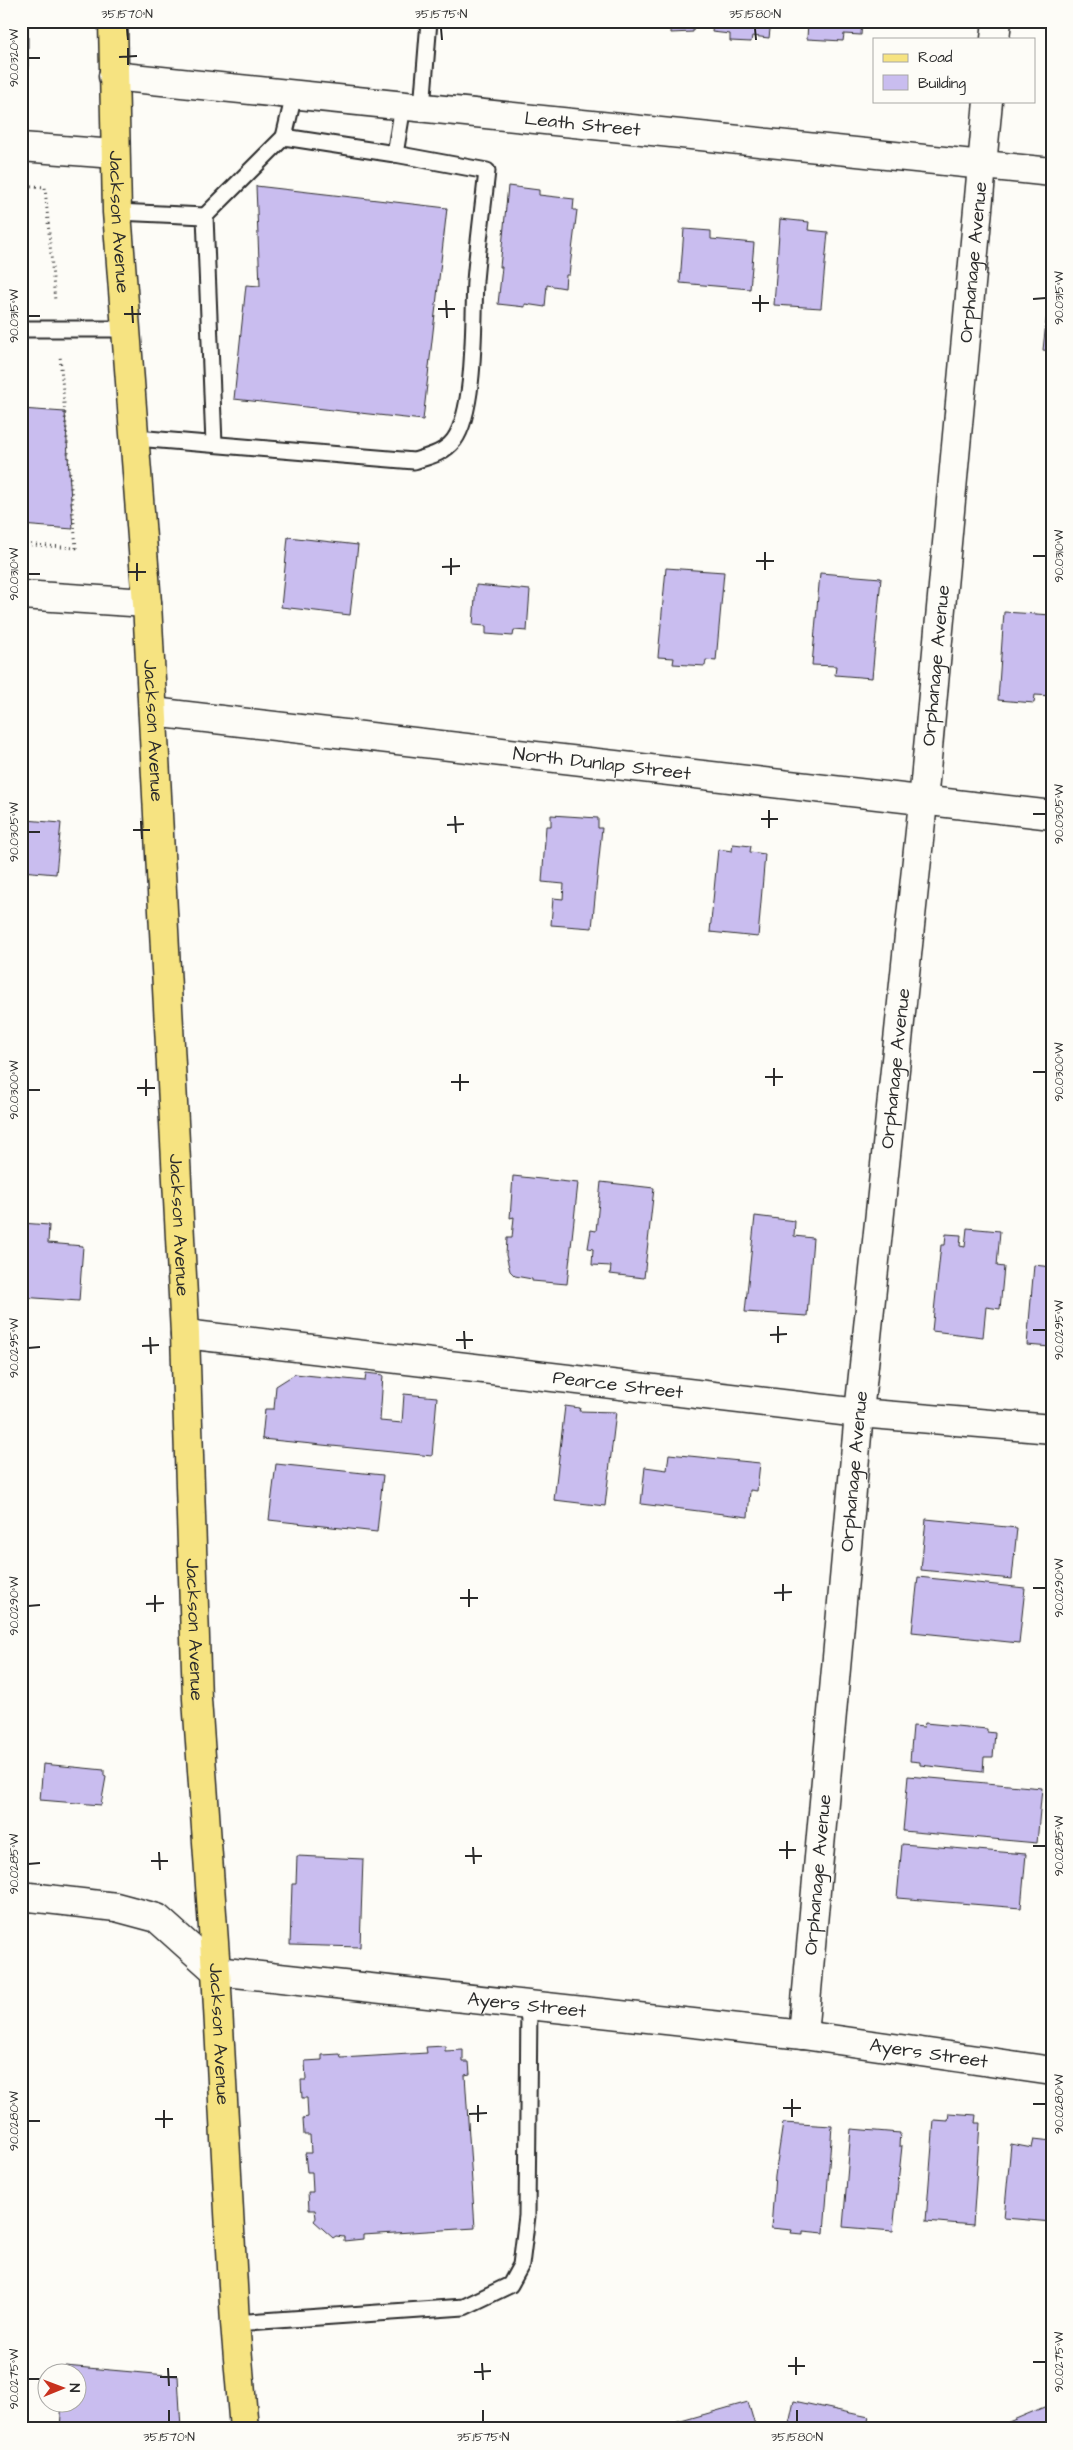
<svg xmlns="http://www.w3.org/2000/svg" width="1073" height="2450" font-family="'Architects Daughter',sans-serif">
	<rect width="100%" height="100%" fill="#fdfcf7"/>
	<filter id="ink" filterUnits="userSpaceOnUse"><feTurbulence type="fractalNoise" baseFrequency=".02" numOctaves="2"/><feDisplacementMap in="SourceGraphic" scale="10" xChannelSelector="R" yChannelSelector="G"/><feConvolveMatrix kernelMatrix="1 2 1 2 8 2 1 2 1" color-interpolation-filters="sRGB"/></filter>
	<g filter="url(#ink)">
		<g fill="#c9bdef" stroke="#2b2b2b">
			<path d="M21,21H28V76L21,77Z"/>
			<path d="M646,21H694L693,32L671,33V29L666,28L646,26Z"/>
			<path d="M713,21H771L769,38L752,36L751,42L730,41V34L712,32Z"/>
			<path d="M808,21H862L861,35L844,34L843,41L807,39Z"/>
			<path d="M256,186L447,208L423,420L234,399L246,285L260,286Z"/>
			<path d="M508,186L539,190V195L574,199L573,210H577L569,275H566L565,288L547,285L545,307L525,304V307L498,304L502,267H500Z"/>
			<path d="M780,219L809,222L808,230L828,232L821,308L774,305Z"/>
			<path d="M684,229L711,231V239L754,243L750,289L680,283Z"/>
			<path d="M1052,266V351L1043,350Z"/>
			<path d="M21,409L65,412L73,529L21,525Z"/>
			<path d="M288,537L358,545L350,615L281,607Z"/>
			<path d="M666,568L724,572L716,661L706,660L705,666L673,664L674,658L658,657Z"/>
			<path d="M820,573L881,578L872,678L835,675L836,666L812,665Z"/>
			<path d="M476,585L530,590L527,631L514,630L513,636L486,634V626L473,625Z"/>
			<path d="M1004,612L1052,615V696L1035,695L1034,703L998,700Z"/>
			<path d="M551,815L598,818V828H602L592,928L551,925L553,898L563,899L564,884L542,882L546,826H551Z"/>
			<path d="M21,816H26V820L61,823L56,874L21,871Z"/>
			<path d="M733,844L751,846L750,852L765,854L758,937L710,932L718,849L732,851Z"/>
			<path d="M513,1176L578,1183L567,1284L532,1281V1279L515,1276L510,1271L506,1255L507,1238H512L514,1217L510,1218Z"/>
			<path d="M601,1182L654,1188L644,1278L610,1274L611,1266L592,1265L593,1249L588,1248L591,1230L596,1231Z"/>
			<path d="M755,1216L795,1221L794,1236L813,1238L807,1316L745,1312Z"/>
			<path d="M21,1223L49,1225L48,1243L83,1246L79,1301L21,1297Z"/>
			<path d="M967,1228L1000,1231L997,1266L1004,1267L1000,1309L986,1307L983,1337L932,1331L941,1245H945L946,1234L961,1235L960,1246L965,1247Z"/>
			<path d="M1034,1265L1052,1267V1355H1050V1347L1027,1345Z"/>
			<path d="M366,1373L383,1375L380,1421L402,1423L404,1394L437,1397L432,1456L262,1439L265,1409H274L276,1386L295,1374L365,1381Z"/>
			<path d="M565,1406L580,1408L579,1411L616,1412L605,1506L554,1500Z"/>
			<path d="M669,1454L760,1463L757,1491L750,1490L748,1517L641,1504L645,1467L667,1470Z"/>
			<path d="M276,1464L383,1475L377,1532L269,1520Z"/>
			<path d="M926,1519L1017,1528L1012,1579L921,1570Z"/>
			<path d="M918,1577L1025,1588L1019,1643L912,1632Z"/>
			<path d="M925,1723L987,1729V1732L995,1733L993,1757H984L983,1772L920,1765V1762L910,1761L913,1726L924,1727Z"/>
			<path d="M43,1764L104,1770V1776L106,1777L101,1805L40,1800Z"/>
			<path d="M908,1776L1042,1788L1037,1843L903,1831Z"/>
			<path d="M902,1844L1026,1854L1021,1908L897,1898Z"/>
			<path d="M297,1856L363,1859L360,1947L290,1945L292,1884H296Z"/>
			<path d="M445,2046V2051L463,2050V2062H469L470,2074L465,2075L475,2228L363,2235V2239L344,2241V2237L336,2236L333,2238L314,2221L316,2218L315,2210H309L308,2192H313L312,2172H307L305,2153H311L310,2135H304L303,2118L308,2117L307,2098H302L301,2080H306L305,2061L322,2060V2055L340,2054L341,2058L427,2053L426,2047Z"/>
			<path d="M949,2113L976,2115L975,2123H980L973,2225L926,2221L934,2120L948,2121Z"/>
			<path d="M783,2123L832,2126L824,2233L803,2231V2234L791,2233L792,2230L771,2228L775,2176Z"/>
			<path d="M851,2129L900,2133L899,2146H902L893,2231L843,2227Z"/>
			<path d="M1034,2139L1052,2141V2222L1004,2218L1011,2144L1032,2148Z"/>
			<path d="M65,2366L178,2376L181,2429H60L62,2402H78V2372H65Z"/>
			<path d="M794,2401L869,2417L866,2429H788Z"/>
			<path d="M748,2402L756,2429H668L667,2425Z"/>
			<path d="M1049,2405L1052,2411V2429H992Z"/>
		</g>
		<g fill="none" stroke-linecap="round" stroke-linejoin="round">
			<defs>
				<g id="service">
					<path d="M294,95L284,137L395,154L403,106"/>
					<path d="M422,108L429,21"/>
					<path d="M117,212L205,216L214,444"/>
					<path d="M205,216L284,137"/>
					<path d="M21,329H126"/>
					<path d="M136,438L414,461C430,456 444,453 454,440C476,410 473,319 475,281C478,245 483,208 487,171L395,154"/>
					<path d="M235,2323L464,2307L510,2285L521,2265L527,2216L529,2005"/>
				</g>
				<g id="minor">
					<path d="M995,39L997,21"/>
					<path id="s1" d="M113,76L1052,172"/>
					<path d="M21,147L115,154"/>
					<path id="s2" d="M153,712L1052,815"/>
					<path id="s3" d="M185,1334L859,1413L1052,1429"/>
					<path id="s4" d="M803,2035L859,1413L923,802L988,101"/>
				</g>
				<g id="tertiary">
					<path d="M21,595L147,603"/>
					<path id="s5" d="M21,1896L116,1907L157,1918L216,1971L803,2035L1052,2071"/>
				</g>
				<g id="primary">
					<path id="s6" d="M113,21L117,212L147,603L185,1334L197,1699L216,1971L235,2323L244,2429"/>
				</g>
			</defs>
			<use href="#service" stroke="#2b2b2b" stroke-width="19"/>
			<use href="#minor" stroke="#2b2b2b" stroke-width="31"/>
			<use href="#tertiary" stroke="#2b2b2b" stroke-width="31"/>
			<use href="#primary" stroke="#2b2b2b" stroke-width="31"/>
			<g stroke="#2b2b2b" stroke-width="3" stroke-dasharray="1 4" stroke-linecap="butt">
				<path d="M21,185L45,187L55,301"/>
				<path d="M21,544L76,548L60,355"/>
			</g>
			<use href="#service" stroke="#fdfcf7" stroke-width="15"/>
			<use href="#minor" stroke="#fdfcf7" stroke-width="28"/>
			<use href="#tertiary" stroke="#fdfcf7" stroke-width="28"/>
			<use href="#primary" stroke="#f6e381" stroke-width="28"/>
		</g>
	</g>
	<path fill="none" stroke="#2b2b2b" stroke-width="2" d="M127,28L128,40M441,28L442,40M755,28L756,40M128,48V65M119,57L137,56M28,58H40M760,295V312M1033,299L1046,298M446,300L447,318M752,303H769M132,306L133,323M438,309H455M124,314H141M28,316H40M765,552V570M1033,556H1046M451,558V575M756,561H774M137,563V581M442,567L460,566M128,572H146M28,574H40M769,810V828M1033,814H1046M455,816L456,833M761,819H778M141,821L142,839M447,825L464,824M133,830H150M28,832H40M774,1068V1086M1033,1072H1046M460,1074V1091M765,1077H783M146,1079V1096M451,1082H469M137,1088H155M28,1090H40M778,1326V1343M1033,1330H1046M464,1331L465,1349M770,1335L787,1334M150,1337L151,1354M456,1340H473M142,1346L159,1345M28,1348L40,1347M783,1584V1601M1033,1588H1046M469,1589V1607M774,1593L792,1592M155,1595V1612M460,1598H478M146,1604L164,1603M28,1606L40,1605M787,1841V1859M1033,1846H1046M473,1847L474,1864M779,1850H796M159,1852L160,1870M465,1856H482M151,1861H168M28,1864L40,1863M792,2099V2117M1033,2104H1046M478,2105V2122M783,2108H801M164,2110V2128M469,2114L487,2113M155,2119H173M28,2121H40M796,2357V2375M1033,2362H1046M482,2363L483,2380M788,2366H805M168,2368L169,2386M474,2372L491,2371M160,2377H177M28,2379H40M169,2410V2422M483,2410V2422M797,2410V2422"/>
	<g text-anchor="middle" dominant-baseline="central" stroke-width="4.5" stroke-linejoin="round" paint-order="stroke">
		<g font-size="19" fill="#2b2b2b" stroke="#fdfcf7">
			<text stroke="none"><textPath href="#s1" startOffset="472">Leath Street</textPath></text>
			<text stroke="none"><textPath href="#s6" startOffset="201">Jackson Avenue</textPath></text>
			<text stroke="none"><textPath href="#s4" startOffset="1781">Orphanage Avenue</textPath></text>
			<text stroke="none"><textPath href="#s4" startOffset="1376">Orphanage Avenue</textPath></text>
			<text stroke="none"><textPath href="#s6" startOffset="711">Jackson Avenue</textPath></text>
			<text stroke="none"><textPath href="#s2" startOffset="452">North Dunlap Street</textPath></text>
			<text stroke="none"><textPath href="#s4" startOffset="971">Orphanage Avenue</textPath></text>
			<text stroke="none"><textPath href="#s6" startOffset="1206">Jackson Avenue</textPath></text>
			<text stroke="none"><textPath href="#s3" startOffset="436">Pearce Street</textPath></text>
			<text stroke="none"><textPath href="#s4" startOffset="566">Orphanage Avenue</textPath></text>
			<text stroke="none"><textPath href="#s6" startOffset="1611">Jackson Avenue</textPath></text>
			<text stroke="none"><textPath href="#s4" startOffset="161">Orphanage Avenue</textPath></text>
			<text stroke="none"><textPath href="#s5" startOffset="530">Ayers Street</textPath></text>
			<text stroke="none"><textPath href="#s6" startOffset="2016">Jackson Avenue</textPath></text>
			<text stroke="none"><textPath href="#s5" startOffset="935">Ayers Street</textPath></text>
		</g>
	</g>
	<rect width="1073" height="2450" fill="none" stroke="#fdfcf7" stroke-width="55"/>
	<rect x="873" y="38" width="162" height="65" fill="#fdfcf7" stroke="#a9a8a5"/>
	<rect x="883" y="54" width="25" height="8" fill="#f6e381" stroke="#a9a8a5"/>
	<text x="918" y="62" font-size="15" fill="#2b2b2b">Road</text>
	<rect x="883" y="75" width="25" height="15" fill="#c9bdef" stroke="#a9a8a5"/>
	<text x="918" y="88" font-size="15" fill="#2b2b2b">Building</text>
	<g transform="translate(62 2388) rotate(89)"><circle r="24" fill="#fdfcf7" stroke="#a9a8a5"/>
	<path d="M0-4L9 19L0 12L-9 19Z" fill="#c8321e"/>
	<text y="-8" font-size="14" font-weight="bold" text-anchor="middle" fill="#2b2b2b">N</text>
	</g>
	<rect x="28" y="28" width="1018" height="2394" fill="none" stroke="#2b2b2b" stroke-width="2"/>
	<g font-size="12" text-anchor="middle" fill="#2b2b2b">
		<text x="127" y="18">35.1570°N</text>
		<text x="441" y="18">35.1575°N</text>
		<text x="755" y="18">35.1580°N</text>
		<text transform="translate(14 58) rotate(-90)" y="4">90.0320°W</text>
		<text transform="translate(1059 298) rotate(-90)" y="4">90.0315°W</text>
		<text transform="translate(14 316) rotate(-90)" y="4">90.0315°W</text>
		<text transform="translate(1059 556) rotate(-90)" y="4">90.0310°W</text>
		<text transform="translate(14 574) rotate(-90)" y="4">90.0310°W</text>
		<text transform="translate(1059 814) rotate(-90)" y="4">90.0305°W</text>
		<text transform="translate(14 832) rotate(-90)" y="4">90.0305°W</text>
		<text transform="translate(1059 1072) rotate(-90)" y="4">90.0300°W</text>
		<text transform="translate(14 1090) rotate(-90)" y="4">90.0300°W</text>
		<text transform="translate(1059 1330) rotate(-90)" y="4">90.0295°W</text>
		<text transform="translate(14 1348) rotate(-90)" y="4">90.0295°W</text>
		<text transform="translate(1059 1588) rotate(-90)" y="4">90.0290°W</text>
		<text transform="translate(14 1606) rotate(-90)" y="4">90.0290°W</text>
		<text transform="translate(1059 1846) rotate(-90)" y="4">90.0285°W</text>
		<text transform="translate(14 1864) rotate(-90)" y="4">90.0285°W</text>
		<text transform="translate(1059 2104) rotate(-90)" y="4">90.0280°W</text>
		<text transform="translate(14 2121) rotate(-90)" y="4">90.0280°W</text>
		<text transform="translate(1059 2362) rotate(-90)" y="4">90.0275°W</text>
		<text transform="translate(14 2379) rotate(-90)" y="4">90.0275°W</text>
		<text x="169" y="2441">35.1570°N</text>
		<text x="483" y="2441">35.1575°N</text>
		<text x="797" y="2441">35.1580°N</text>
	</g>
</svg>
